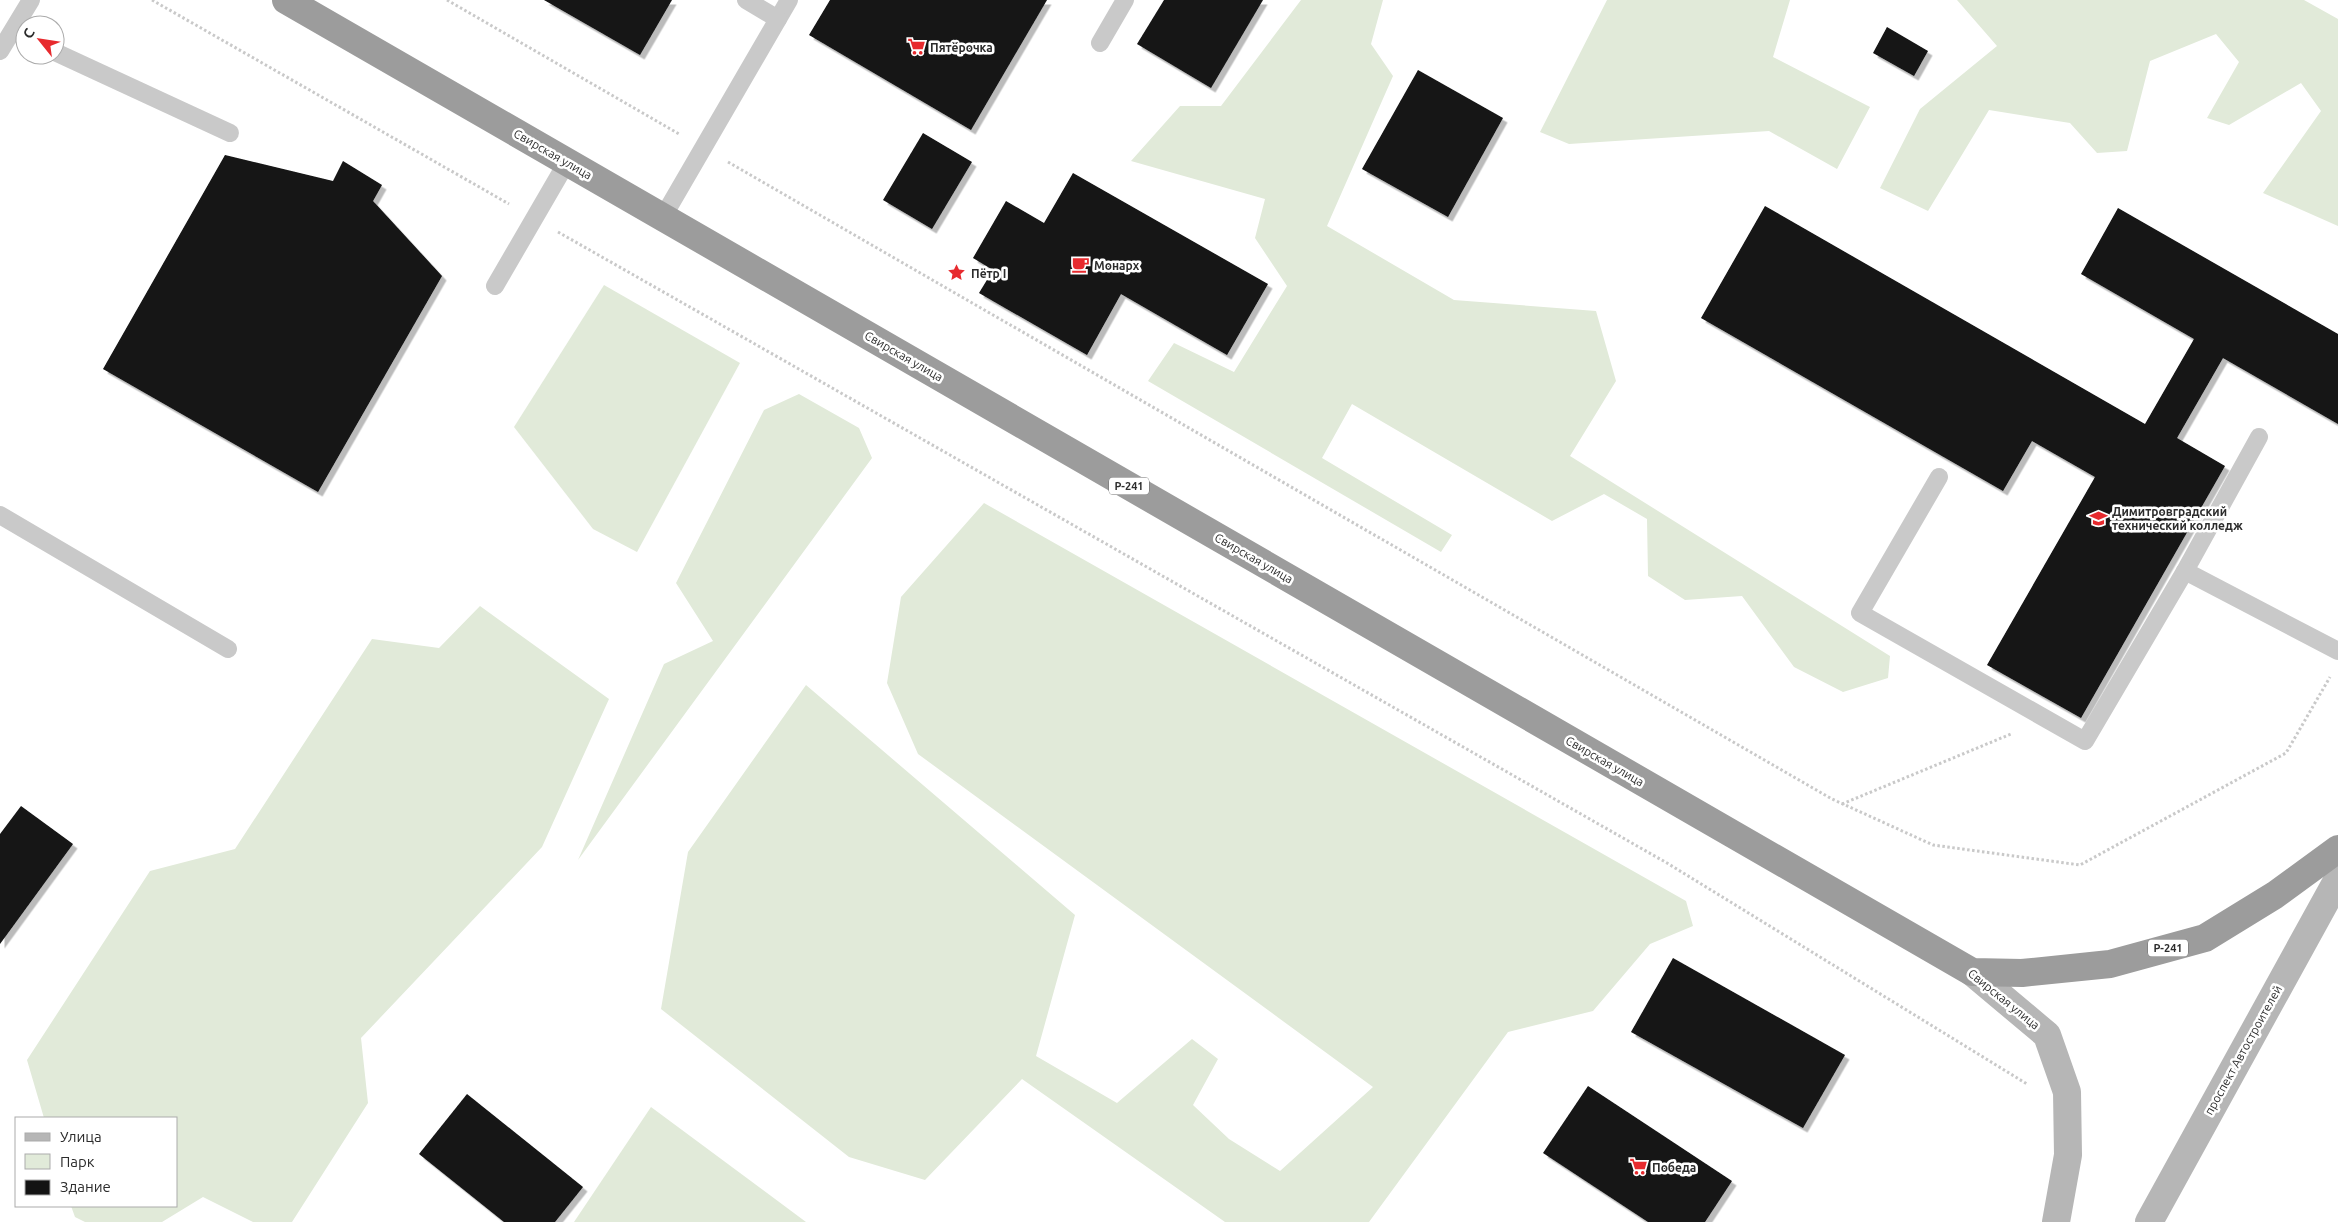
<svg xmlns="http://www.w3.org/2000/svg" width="2338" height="1222" font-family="Ubuntu,sans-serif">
	<defs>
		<filter id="shadow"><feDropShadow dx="4.5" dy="4.5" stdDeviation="0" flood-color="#0004"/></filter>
	</defs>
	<rect width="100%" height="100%" fill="#fff"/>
	<g fill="#e1ead9">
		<path d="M1301,0H1383L1371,44L1393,76L1327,226L1454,300L1596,311L1616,381L1570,456L1890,656L1888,678L1843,692L1794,667L1742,596L1685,600L1648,576L1647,519L1604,494L1552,521L1352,404L1322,458L1452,535L1441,552L1148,381L1174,343L1234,372L1287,286L1255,238L1265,199L1131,161L1180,106H1221Z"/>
		<path d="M1607,0H1790L1773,57L1870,107L1837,169L1769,131L1569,144L1540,132Z"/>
		<path d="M1957,0H2304L2338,19V226L2263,193L2321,111L2301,83L2229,125L2207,118L2239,62L2216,34L2150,61L2127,151L2097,153L2070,123L1989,110L1928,211L1880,188L1920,109L1997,46Z"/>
		<path d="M604,285L740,363L637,552L593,529L514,427Z"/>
		<path d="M799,394L859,428L872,458L578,860L664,664L713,641L676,583L764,410Z"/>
		<path d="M984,503L1686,901L1693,926L1650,944L1593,1011L1508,1032L1369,1222H1225L1022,1079L925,1180L849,1157L661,1009L688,852L806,685L1075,915L1036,1056L1117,1103L1192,1039L1218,1059L1193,1105L1229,1139L1280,1171L1373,1087L918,754L887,683L901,597Z"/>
		<path d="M480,606L609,699L542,847L361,1038L368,1103L292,1222H253L203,1197L162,1222H85L75,1217L71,1206H176V1118H44L27,1060L150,871L235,849L372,639L439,648Z"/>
		<path d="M651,1107L806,1222H574Z"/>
	</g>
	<g fill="#131313" filter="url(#shadow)">
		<path d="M544,0H672L640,55Z"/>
		<path d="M830,0H1047L971,130L809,35Z"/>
		<path d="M1164,0H1263L1211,88L1137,44Z"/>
		<path d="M1887,27L1928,51L1914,76L1873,53Z"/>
		<path d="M1418,70L1503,118L1448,217L1362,169Z"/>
		<path d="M923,133L972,162L932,229L883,200Z"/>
		<path d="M225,155L333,181L343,161L382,185L373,201L442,276L318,492L103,369Z"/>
		<path d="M1073,173L1268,284L1227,355L1121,294L1087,355L979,293L993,270L973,258L1006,201L1044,223Z"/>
		<path d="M1765,206L2145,424L2194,339L2081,274L2118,208L2338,334V424L2223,358L2177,438L2225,466L2081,718L1987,665L2095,477L2032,441L2003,491L1701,318Z"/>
		<path d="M21,806L73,844L0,944V834Z"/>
		<path d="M1673,958L1845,1055L1803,1128L1631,1032Z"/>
		<path d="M1588,1086L1732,1181L1705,1222H1648L1543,1153Z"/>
		<path d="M467,1094L583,1187L555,1222H504L419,1154Z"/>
	</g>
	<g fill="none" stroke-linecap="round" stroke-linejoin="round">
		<g stroke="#c9c9c9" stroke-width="3" stroke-dasharray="2.5 2.5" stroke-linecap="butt">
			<path d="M152,0L509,204"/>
			<path d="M447,0L679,134"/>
			<path d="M728,162L1832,799L1933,845L2080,865L2286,753L2330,677"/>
			<path d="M558,232L1667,863L2027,1084"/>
			<path d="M1842,804L2011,734"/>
		</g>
		<g stroke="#c9c9c9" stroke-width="18">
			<path d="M778,19L789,0"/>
			<path d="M1100,43L1125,0"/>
			<path d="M0,51L31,0"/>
			<path d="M55,52L230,133"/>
			<path d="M663,217L778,19L746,0"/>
			<path d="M495,286L567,162"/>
			<path d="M1939,477L1860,613L2085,741L2185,571L2259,437"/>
			<path d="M0,515L228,649"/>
			<path d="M2185,571L2338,651"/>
		</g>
		<g stroke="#b6b6b6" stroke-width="28">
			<path d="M1972,972L2047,1035L2067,1092L2068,1155L2056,1222"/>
			<path d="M2149,1222L2338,879"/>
		</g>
		<path stroke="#9c9c9c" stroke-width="28" d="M286,0L1972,972L2022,973L2110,964L2205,938L2275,895L2338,849"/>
	</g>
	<defs>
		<symbol id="supermarket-bare" viewBox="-9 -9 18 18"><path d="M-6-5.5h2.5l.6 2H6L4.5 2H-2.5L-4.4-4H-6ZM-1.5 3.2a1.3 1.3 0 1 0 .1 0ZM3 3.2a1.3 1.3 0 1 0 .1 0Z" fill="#e72a2e" stroke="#fff" stroke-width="2.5" paint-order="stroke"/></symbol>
		<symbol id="cafe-bare" viewBox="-9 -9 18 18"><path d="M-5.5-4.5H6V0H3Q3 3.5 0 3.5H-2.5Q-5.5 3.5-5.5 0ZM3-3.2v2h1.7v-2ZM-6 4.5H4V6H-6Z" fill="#e72a2e" stroke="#fff" stroke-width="2.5" paint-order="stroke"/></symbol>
		<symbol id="sight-bare" viewBox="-9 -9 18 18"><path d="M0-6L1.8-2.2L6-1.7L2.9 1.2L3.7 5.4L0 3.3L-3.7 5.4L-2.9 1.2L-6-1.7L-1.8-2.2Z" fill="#e72a2e" stroke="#fff" stroke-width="2.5" paint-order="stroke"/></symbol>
		<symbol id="university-bare" viewBox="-9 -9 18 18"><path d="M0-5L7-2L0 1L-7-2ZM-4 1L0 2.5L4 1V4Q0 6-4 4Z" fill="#e72a2e" stroke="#fff" stroke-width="2.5" paint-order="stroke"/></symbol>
	</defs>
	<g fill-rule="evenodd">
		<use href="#supermarket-bare" x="904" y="34" width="25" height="25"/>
		<use href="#cafe-bare" x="1068" y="252" width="25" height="25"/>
		<use href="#sight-bare" x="944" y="260" width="25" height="25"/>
		<use href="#university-bare" x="2086" y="506" width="25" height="25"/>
		<use href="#supermarket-bare" x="1626" y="1154" width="25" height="25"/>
	</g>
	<g text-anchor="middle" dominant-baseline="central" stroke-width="5" stroke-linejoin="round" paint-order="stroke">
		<g fill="#fff" stroke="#6b6b6b" stroke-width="1">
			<rect x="1109" y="477.5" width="40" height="17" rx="4"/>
			<rect x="2148" y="939.5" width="40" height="17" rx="4"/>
		</g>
		<g font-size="11" font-weight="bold" fill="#2c2c2c">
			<text x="1129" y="486">Р-241</text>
			<text x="2168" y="948">Р-241</text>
		</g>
		<g font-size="12" font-weight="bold" fill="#2c2c2c" stroke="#fff" text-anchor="start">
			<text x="930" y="47">Пятёрочка</text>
			<text x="1094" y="265">Монарх</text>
			<text x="971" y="273">Пётр I</text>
			<text x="2112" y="511">Димитровградский<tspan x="2112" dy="14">технический колледж</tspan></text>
			<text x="1652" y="1167">Победа</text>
		</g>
		<g font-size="12" fill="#2c2c2c" stroke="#fff">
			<text transform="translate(553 154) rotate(30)">Свирская улица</text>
			<text transform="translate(904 356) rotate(30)">Свирская улица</text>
			<text transform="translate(1254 558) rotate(30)">Свирская улица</text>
			<text transform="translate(1605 761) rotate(30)">Свирская улица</text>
			<text transform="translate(2004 999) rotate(39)">Свирская улица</text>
			<text transform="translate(2243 1050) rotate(-61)">проспект Автостроителей</text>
		</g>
	</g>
	<rect x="15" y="1117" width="162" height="90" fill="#ffffff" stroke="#ababab"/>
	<rect x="25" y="1133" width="25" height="8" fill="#b6b6b6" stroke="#ababab"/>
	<text x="60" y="1142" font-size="15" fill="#2c2c2c">Улица</text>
	<rect x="25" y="1154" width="25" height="15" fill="#e1ead9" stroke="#ababab"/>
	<text x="60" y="1167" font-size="15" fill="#2c2c2c">Парк</text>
	<rect x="25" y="1180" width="25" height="15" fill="#131313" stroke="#ababab"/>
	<text x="60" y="1192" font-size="15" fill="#2c2c2c">Здание</text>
	<g transform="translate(40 40) rotate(300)"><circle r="24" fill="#ffffff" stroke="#ababab"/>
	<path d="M0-4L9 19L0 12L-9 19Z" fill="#e72a2e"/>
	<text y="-8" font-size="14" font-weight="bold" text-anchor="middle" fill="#2c2c2c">С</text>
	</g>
</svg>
